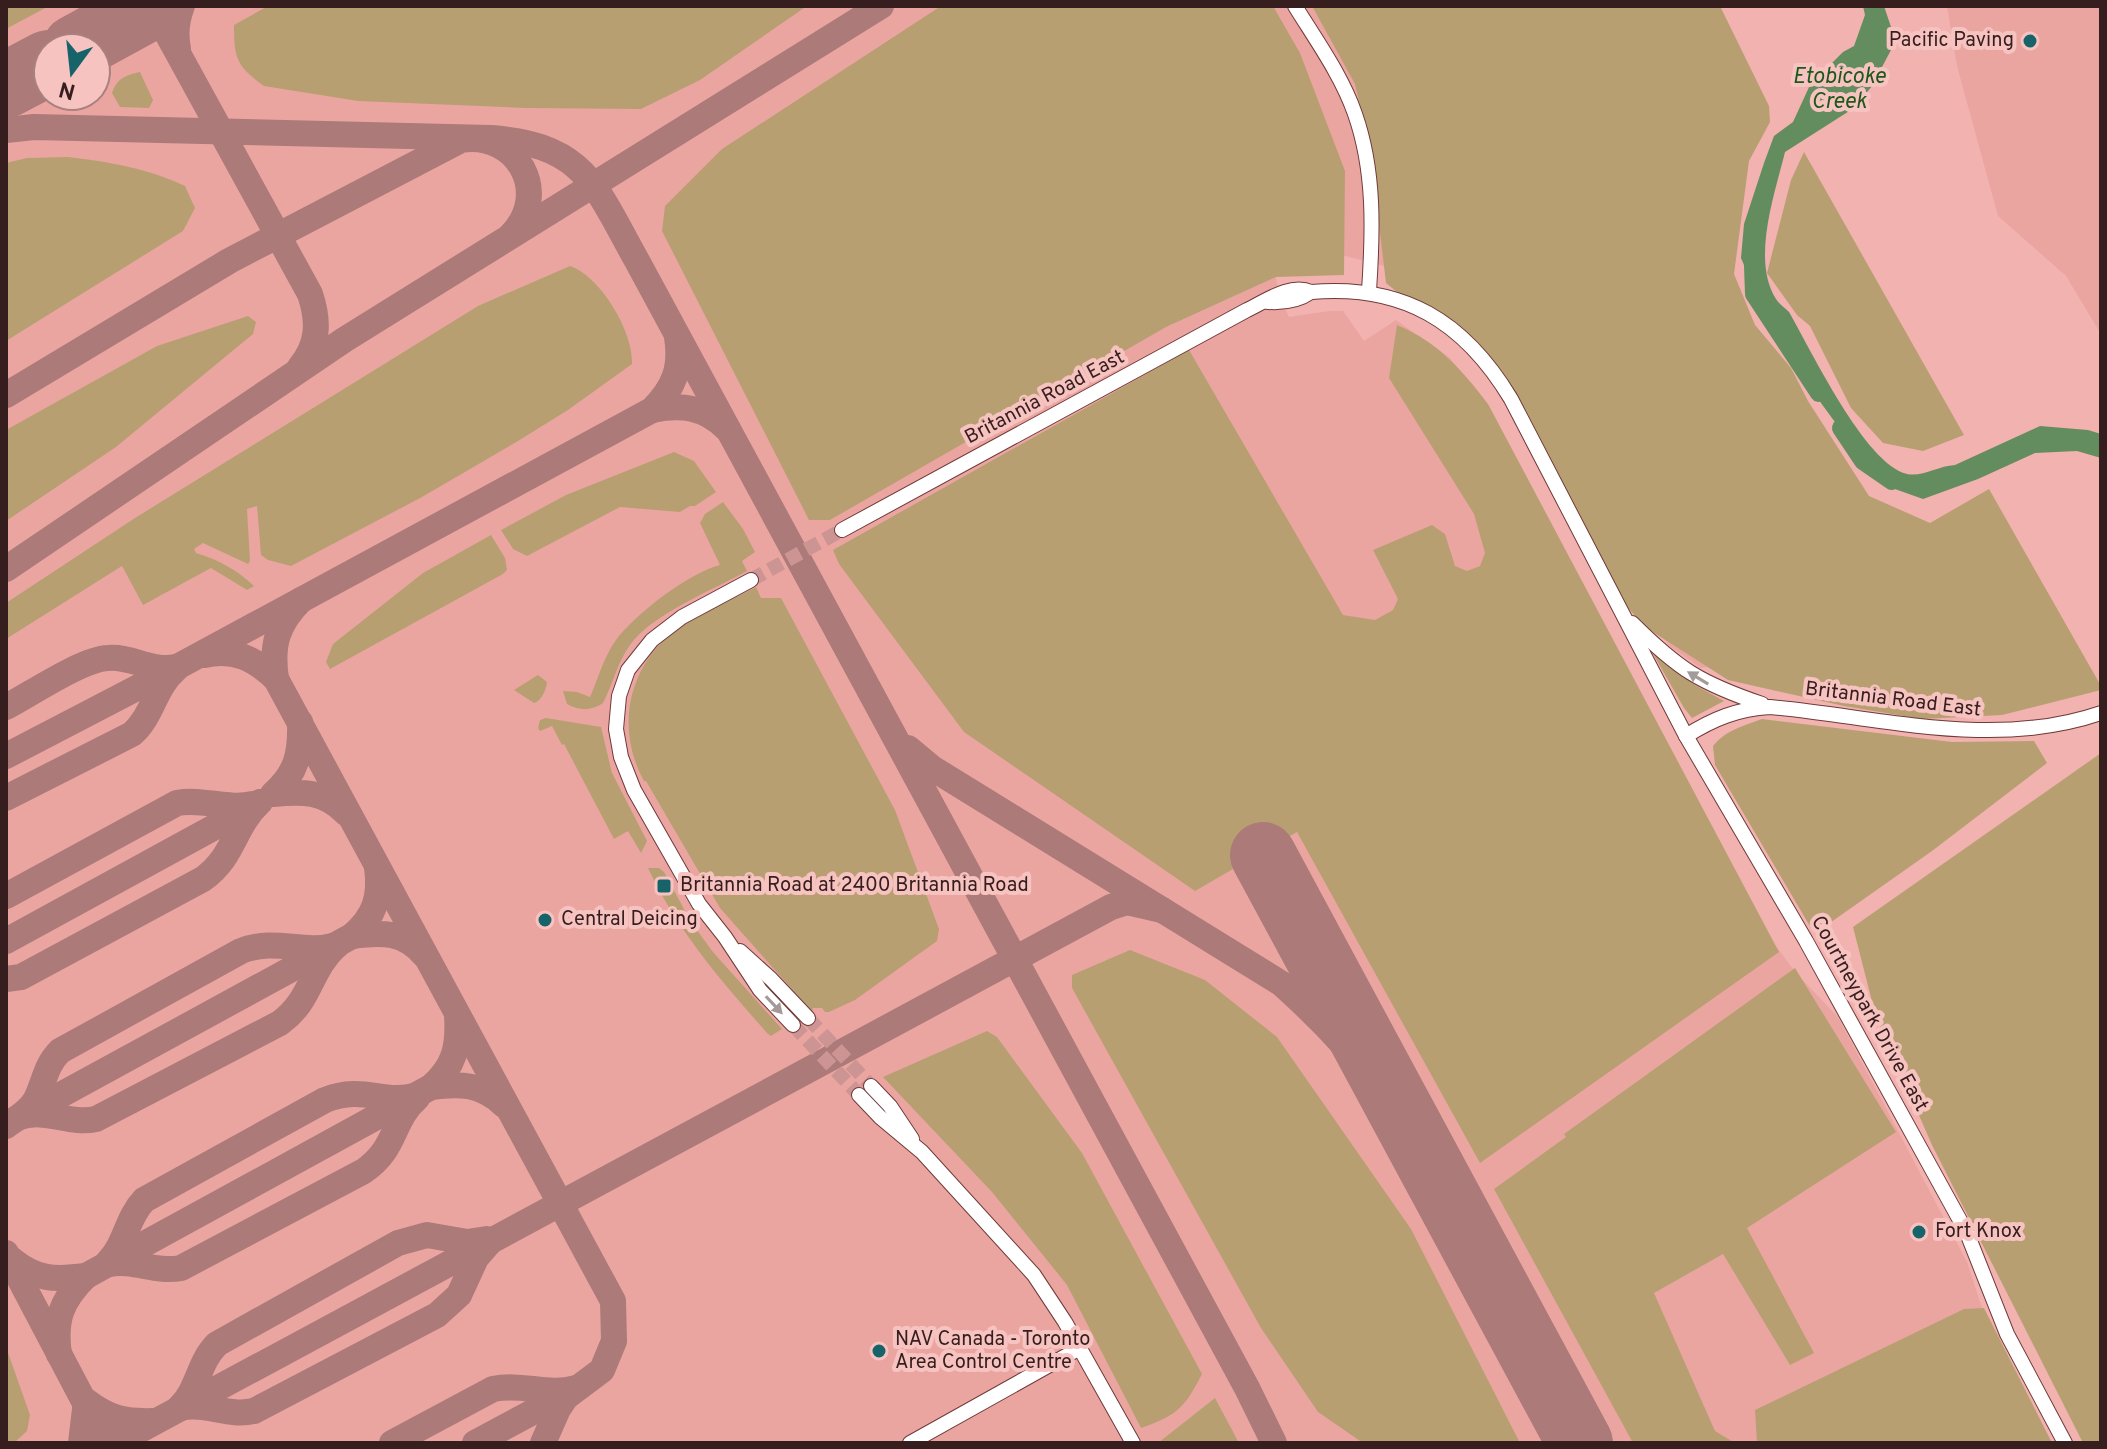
<svg xmlns="http://www.w3.org/2000/svg" width="2107" height="1449" font-family="Overpass,sans-serif">
	<rect width="100%" height="100%" fill="#f2b2af"/>
	<g fill="#eba5a1" fill-rule="evenodd">
		<path d="M6,6H1613L1722,664L1701,668L1671,647L1636,604L1538,423L1407,272L1330,252L1276,277L1278,293L1289,317L1329,311H1343L1364,341L1396,320L1450,358L1483,402L1770,938L1796,973L1838,1017L1967,1262L1988,1326L2052,1443H6ZM48,48H96V96H48Z"/>
		<path d="M1947,6H2101V334L2066,276L1998,216L1957,66Z"/>
	</g>
	<g fill="#b89f72">
		<path d="M6,6H49L6,29Z"/>
		<path d="M268,6H807L700,80L641,109L526,108L358,101L264,86C236,66 234,58 234,25Z"/>
		<path d="M941,6H1273L1300,53L1345,171L1344,275L1276,277L1166,327L830,520H809L662,231L665,206L722,149Z"/>
		<path d="M1312,6H1720L1769,106L1770,122L1749,161L1734,274L1755,325L1791,368L1808,401L1869,496L1930,523L1989,489L2101,686V690L2002,715L1922,719L1844,706L1728,680L1645,627L1605,582L1496,373L1386,283L1370,148L1355,84Z"/>
		<path d="M140,72L153,100L149,108L120,107L112,93C117,78 126,75 140,72Z"/>
		<path d="M1804,152L1964,435L1923,451L1883,443L1851,408L1810,326L1797,315L1767,273L1791,180Z"/>
		<path d="M68,157C110,162 146,168 185,186L195,208L183,231L6,341V163L27,158Z"/>
		<path d="M570,266C600,276 634,332 632,364L568,410L518,441L422,497L291,566L268,560L261,555L257,506L247,509L250,561L248,564L203,543L194,549L196,553C219,560 237,570 254,586L247,590L211,568L143,605L122,566L6,639V603L135,518L478,306Z"/>
		<path d="M248,316L256,322L253,334L116,447L6,521V430L157,346Z"/>
		<path d="M1397,325C1437,341 1463,371 1488,404L1779,952L1480,1163L1297,832L1195,891L964,732L839,564L833,550L1189,350L1343,615L1375,620L1393,610L1398,599L1373,550L1432,525L1445,534L1455,566L1467,571L1480,566L1485,553L1474,514L1389,378Z"/>
		<path d="M674,452L694,461L716,492L695,506H690L680,512L620,507L527,556L513,549L501,530L566,495Z"/>
		<path d="M723,502L743,529L755,552L742,561L747,571C713,590 652,614 630,645C617,663 613,684 603,703C592,711 579,711 567,704L563,691L577,692L590,697C598,679 604,656 616,640C634,615 690,572 720,565L700,523L705,514Z"/>
		<path d="M491,535L505,558L507,570L503,574L330,669L326,662L333,644L423,573Z"/>
		<path d="M756,587L761,598H781L895,810L939,929L937,941L855,1000L829,1012H825L822,1008H813L812,1012L720,908L646,781H644C613,725 630,659 684,624C706,610 732,600 756,587Z"/>
		<path d="M1652,652L1695,685L1724,701L1692,718L1684,708Z"/>
		<path d="M538,675L547,682C546,691 541,701 534,703L514,690Z"/>
		<path d="M546,718L601,727L612,773L647,841L641,853L628,831L614,839L564,744L562,745L552,726L540,731L538,728L540,720Z"/>
		<path d="M1762,719L1952,742L2034,741L2047,763L1932,851L1817,932L1811,928L1715,765L1713,746C1726,730 1743,726 1762,719Z"/>
		<path d="M2101,753V1443H2083L1932,1145L1876,1017L1853,927Z"/>
		<path d="M648,868H659L664,872L691,922L713,952L782,1029L771,1036L768,1034C722,982 678,932 648,868Z"/>
		<path d="M1130,950L1205,980L1277,1037L1411,1229L1520,1443H1363L1318,1412L1261,1328L1072,988V975Z"/>
		<path d="M1795,968L1896,1132L1747,1228L1814,1353L1790,1365L1723,1254L1654,1293L1715,1431L1735,1443H1633L1494,1189L1566,1137L1564,1134Z"/>
		<path d="M987,1031L997,1037L1082,1153L1202,1374C1184,1409 1177,1415 1141,1428L1067,1285L992,1192L883,1077Z"/>
		<path d="M1984,1308L2052,1443H1757L1755,1410L1964,1309Z"/>
		<path d="M6,1347L30,1415L27,1431L14,1443H6Z"/>
		<path d="M1215,1398L1239,1443H1158Z"/>
	</g>
	<path fill="#638d5f" d="M1863,6H1884L1894,36L1891,50L1872,86L1854,108L1785,152C1775,193 1751,260 1776,299C1779,304 1785,308 1789,312C1811,350 1865,464 1907,474C1923,477 1938,466 1955,465L2040,426L2088,430L2101,434V458L2077,451L2035,453L1978,479L1923,499L1892,488L1851,444L1821,403L1792,345L1761,305L1741,258L1744,224L1764,163L1774,136L1793,122L1810,85L1843,52L1854,46L1865,15Z"/>
	<g fill="none" stroke-linecap="round" stroke-linejoin="round">
		<g stroke="#638d5f" stroke-width="18">
			<path d="M1753,266L1754,294L1819,393"/>
			<path d="M1841,428L1863,461L1892,481"/>
		</g>
		<g stroke="#ac7a78" stroke-width="26">
			<path d="M152,6L310,294C319,321 319,344 300,367"/>
			<path d="M178,49C175,34 176,21 182,6"/>
			<path d="M6,130L34,127L491,138C585,145 595,186 636,259L1247,1388L1274,1443"/>
			<path d="M6,395L229,261L461,140C517,131 552,193 511,235"/>
			<path d="M652,410C682,404 704,407 726,428"/>
			<path d="M6,569L344,340L881,6"/>
			<path d="M301,600C277,624 271,645 276,679L613,1301L614,1341L602,1370L566,1397L558,1409L543,1443"/>
			<path d="M204,655C234,648 255,659 276,679"/>
			<path d="M6,707C31,694 82,659 108,658C132,656 151,672 176,667"/>
			<path d="M300,722C301,753 297,773 273,794C303,791 324,791 346,813"/>
			<path d="M908,748L932,768L1282,984C1330,1027 1365,1067 1404,1118"/>
			<path d="M6,756L179,666L652,410C674,388 682,368 677,337"/>
			<path d="M6,798L132,734C153,716 154,688 175,670"/>
			<path d="M377,867C381,897 375,916 352,936C381,932 404,931 424,955"/>
			<path d="M6,896L177,803C203,798 227,810 253,804"/>
			<path d="M6,941L253,806"/>
			<path d="M6,979L21,977L203,879C235,856 233,827 260,802"/>
			<path d="M457,1015C459,1046 455,1066 431,1087C461,1083 482,1084 504,1105"/>
			<path d="M24,1115L352,936"/>
			<path d="M17,1118C45,1107 68,1125 96,1119L280,1023C312,1000 309,970 337,945"/>
			<path d="M6,1126C17,1118 30,1111 36,1099C45,1081 45,1066 60,1051L241,951C277,937 301,955 337,945"/>
			<path d="M6,1253L106,1443"/>
			<path d="M11,1259C37,1280 54,1280 86,1276"/>
			<path d="M108,1262C126,1244 126,1219 144,1200L325,1100C363,1085 382,1104 415,1096"/>
			<path d="M109,1264C134,1259 155,1273 181,1268L364,1171C398,1147 391,1121 417,1098"/>
			<path d="M59,1354C54,1321 61,1300 86,1276L431,1087"/>
			<path d="M180,1407C199,1388 198,1363 217,1344L398,1243L427,1235L467,1242L487,1239"/>
			<path d="M180,1408C206,1402 228,1417 254,1411L437,1315L459,1295L476,1258L489,1243"/>
			<path d="M81,1443L86,1401C110,1419 124,1422 154,1421"/>
			<path d="M116,1443L1111,907L1127,902L1162,910"/>
			<path d="M392,1443L493,1389C522,1383 548,1396 576,1388"/>
			<path d="M475,1443L570,1392"/>
		</g>
		<g stroke="#ac7a78" stroke-width="66">
			<path d="M75,48L152,6"/>
			<path d="M6,85L48,63"/>
			<path d="M1263,855L1580,1443"/>
		</g>
		<g stroke="#cc9492" stroke-width="14" stroke-dasharray="14 7" stroke-linecap="butt">
			<path d="M751,580L842,530"/>
			<path d="M808,1018L871,1086"/>
			<path d="M793,1025L859,1095"/>
		</g>
		<defs>
			<g id="minor">
				<path d="M1295,6C1316,40 1342,76 1355,114C1375,171 1373,231 1369,291"/>
				<path d="M1268,302C1284,303 1298,301 1311,292"/>
				<path d="M842,530L1247,310C1266,301 1290,283 1311,292C1403,284 1464,321 1511,399L1686,736L1806,941L1967,1233L2007,1334L2065,1443"/>
				<path d="M751,580L682,617L652,640L628,670L619,696L616,729L621,757L634,790L699,904L725,937L760,990L793,1025"/>
				<path d="M1632,623C1678,669 1700,683 1762,704"/>
				<path d="M1686,736C1713,719 1737,709 1770,707C1880,717 1993,750 2101,713"/>
				<path d="M740,951L771,979L808,1018"/>
				<path d="M871,1086L890,1106L912,1139"/>
				<path d="M859,1095L880,1117L922,1152L1034,1275L1065,1322L1133,1443"/>
				<path d="M910,1443L1080,1348"/>
			</g>
		</defs>
		<use href="#minor" stroke="#6f3a39" stroke-width="16"/>
		<use href="#minor" stroke="#fff" stroke-width="14"/>
	</g>
	<defs><path id="oneway-solid" d="M-6-.8H1V-3.2L6.5 0L1 3.2V.8H-6Z" transform="scale(2)"/></defs>
	<g fill="#a49a99">
		<use href="#oneway-solid" transform="translate(1698 678) rotate(-149)"/>
		<use href="#oneway-solid" transform="translate(774 1005) rotate(47)"/>
	</g>
	<g fill="#16646a" stroke="#f7c3c0" stroke-width="3">
		<circle cx="2030" cy="41" r="8"/>
		<rect x="656" y="878" width="16" height="16" rx="4"/>
		<circle cx="545" cy="920" r="8"/>
		<circle cx="1919" cy="1232" r="8"/>
		<circle cx="879" cy="1351" r="8"/>
	</g>
	<g text-anchor="middle" dominant-baseline="central" stroke-width="8" stroke-linejoin="round" paint-order="stroke">
		<g font-size="20" fill="#351e1d" stroke="#f7c3c0" text-anchor="start">
			<text x="2014" y="41" text-anchor="end">Pacific Paving</text>
			<text x="680" y="886">Britannia Road at 2400 Britannia Road</text>
			<text x="561" y="920">Central Deicing</text>
			<text x="1935" y="1232">Fort Knox</text>
			<text x="895" y="1340">NAV Canada - Toronto<tspan x="895" dy="23">Area Control Centre</tspan></text>
		</g>
		<g font-size="20" fill="#351e1d" stroke="#f7c3c0">
			<text transform="translate(1045 398) rotate(-28)">Britannia Road East</text>
			<text transform="translate(1893 700) rotate(7)">Britannia Road East</text>
			<text transform="translate(1869 1014) rotate(61)">Courtneypark Drive East</text>
		</g>
		<g font-size="22" font-style="italic" fill="#1c581a" stroke="#f7c3c0">
			<text x="1839" y="77">Etobicoke<tspan x="1839" dy="25">Creek</tspan></text>
		</g>
	</g>
	<rect width="2107" height="1449" fill="none" stroke="#351e1d" stroke-width="16"/>
	<g transform="translate(72 72) rotate(195)"><circle r="38" fill="#f7c3c0" stroke="#a9817f" stroke-width="2"/>
	<path d="M0-6L14 30L0 20L-14 30Z" fill="#16646a"/>
	<text y="-12" font-size="22" font-weight="bold" text-anchor="middle" fill="#351e1d">N</text>
	</g>
</svg>
